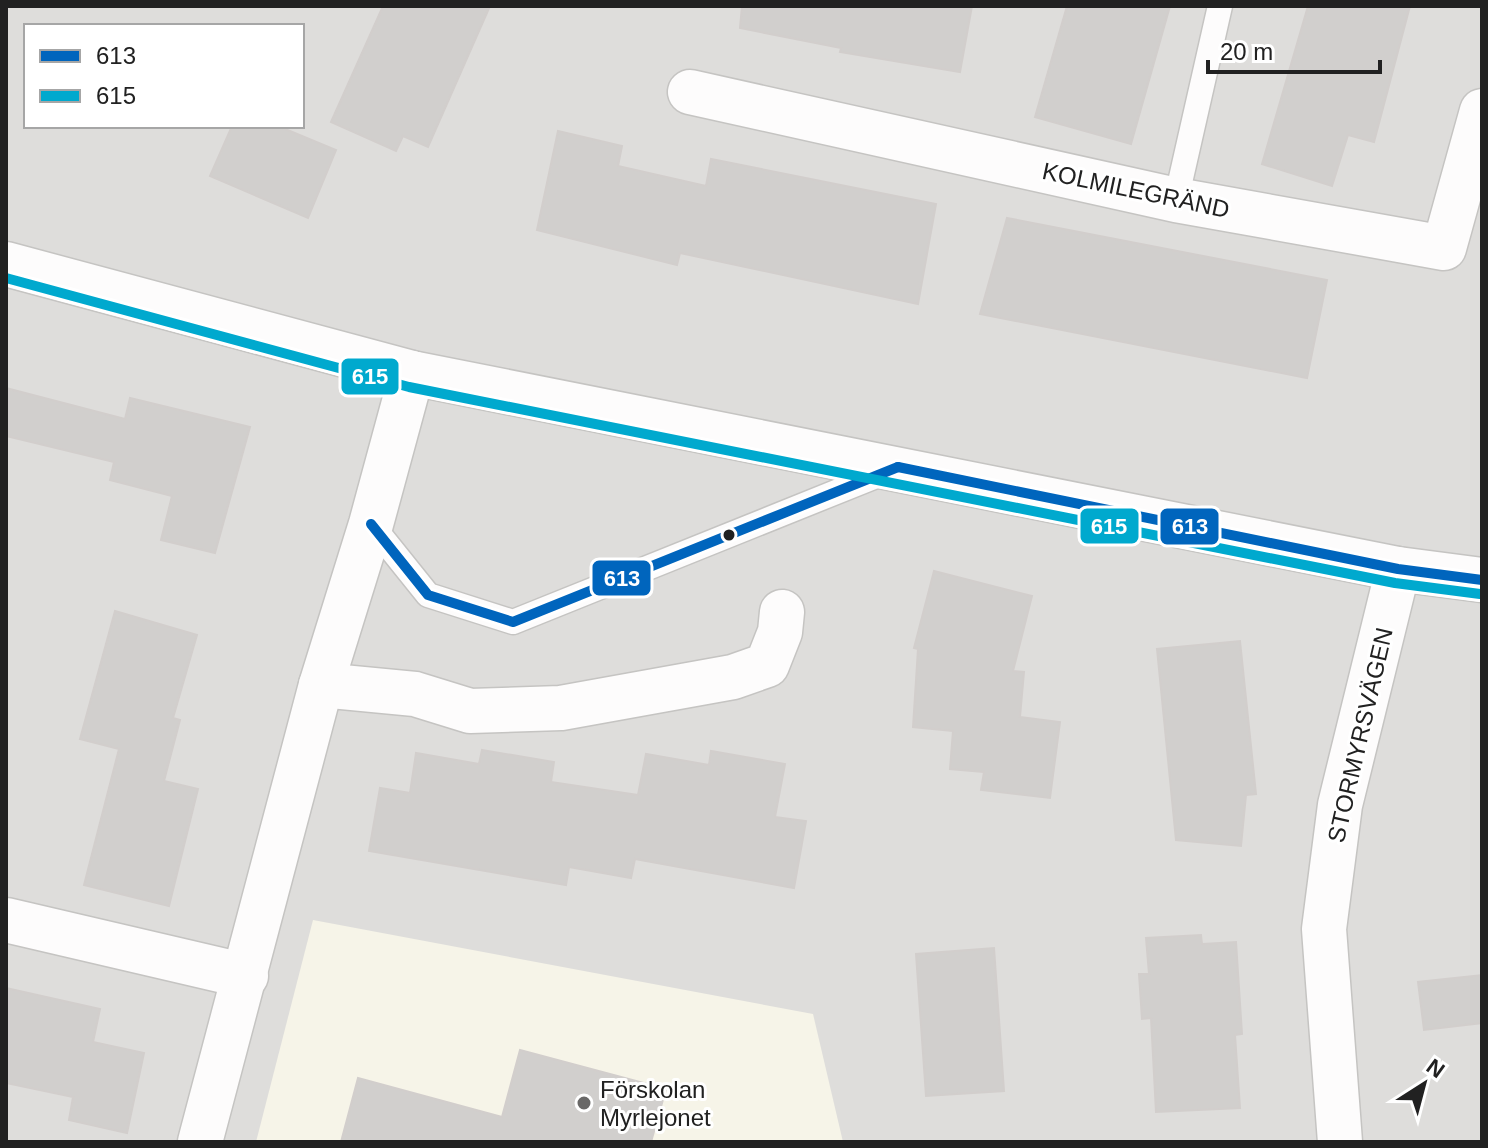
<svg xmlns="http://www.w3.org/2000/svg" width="1488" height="1148" font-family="Arial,sans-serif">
	<rect width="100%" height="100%" fill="#efedea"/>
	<path fill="#dedddb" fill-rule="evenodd" d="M6,6H1482V1142H6ZM26,26H302V126H26Z"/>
	<path fill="#f6f4e8" d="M313,920L813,1014L843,1142H256Z"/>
	<g fill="#d1cfcd" stroke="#d2cecc" stroke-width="2">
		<path d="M383,6H490L428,147L403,136L396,151L331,122Z"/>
		<path d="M742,6H972L960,72L840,52L841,48L740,28Z"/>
		<path d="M1067,6H1170L1131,144L1035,117Z"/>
		<path d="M1308,6H1410L1374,142L1348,135L1332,186L1262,164Z"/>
		<path d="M232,126H278L336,150L308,218L210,176Z"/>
		<path d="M558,131L622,146L618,166L706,186L711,159L936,204L918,304L680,253L677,265L537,230Z"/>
		<path d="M1007,218L1327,280L1307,378L980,314Z"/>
		<path d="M6,388L125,419L130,398L250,427L215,553L161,540L172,496L110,480L114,462L6,436Z"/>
		<path d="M934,571L1032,596L1013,671L1024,672L1020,717L1060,722L1050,798L981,790L984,772L950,769L953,731L913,727L918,649L914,648Z"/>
		<path d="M115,611L197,635L173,718L180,720L164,781L198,789L169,906L84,885L119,749L80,739Z"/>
		<path d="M1240,641L1256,794L1246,795L1241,846L1176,840L1157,649Z"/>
		<path d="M482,750L554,762L551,782L638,795L646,754L709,765L711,751L785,764L775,817L806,821L794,888L635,859L631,878L569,867L566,885L369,851L380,788L410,793L416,753L479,764Z"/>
		<path d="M1201,935L1202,944L1236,942L1242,1034L1235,1035L1240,1108L1156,1112L1151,1018L1142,1019L1139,974H1149L1146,938Z"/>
		<path d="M994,948L1004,1091L926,1096L916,954Z"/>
		<path d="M1482,975V1023L1424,1030L1418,982Z"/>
		<path d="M6,988L100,1009L93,1042L144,1053L127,1133L69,1120L73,1097L6,1083Z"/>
		<path d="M520,1050L666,1089L651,1142H341L358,1078L502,1117Z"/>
	</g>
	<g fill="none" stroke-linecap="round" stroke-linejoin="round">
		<defs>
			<g id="service">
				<path d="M1176,200L1220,6"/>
				<path d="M371,524L428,595L513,622L886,472"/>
			</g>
			<g id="minor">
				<path d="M690,92L1176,200L1444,248L1482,111"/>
				<path d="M6,264L412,373L1398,569L1482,580"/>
				<path d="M321,685L415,694L470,711L561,708L733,677L767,665L780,632L782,612"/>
				<path d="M6,920L246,976"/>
				<path d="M200,1142L321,685L371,524L412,373"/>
				<path d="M1340,1142L1324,929L1340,805L1398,569"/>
			</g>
		</defs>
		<use href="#service" stroke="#c5c4c2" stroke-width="27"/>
		<use href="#minor" stroke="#c5c4c2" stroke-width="47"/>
		<use href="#service" stroke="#fdfcfc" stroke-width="24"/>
		<use href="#minor" stroke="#fdfcfc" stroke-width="44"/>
		<defs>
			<g id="bus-1">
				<path d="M898,467L1398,569L1482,580"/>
				<path d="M371,524L428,595L513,622L898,467"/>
			</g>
			<path id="bus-2" d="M6,278L409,387L1395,583L1480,594"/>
		</defs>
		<use href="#bus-1" stroke="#fff" stroke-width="16"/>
		<use href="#bus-2" stroke="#fff" stroke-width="16"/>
		<use href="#bus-1" stroke="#0065bd" stroke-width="10"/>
		<use href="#bus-2" stroke="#00a9ce" stroke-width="10"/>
	</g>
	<circle fill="#212121" stroke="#fff" stroke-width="3" cx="729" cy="535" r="7"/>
	<circle fill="#696867" stroke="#fff" stroke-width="3" cx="584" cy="1103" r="8"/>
	<g text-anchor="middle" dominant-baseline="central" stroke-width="6" stroke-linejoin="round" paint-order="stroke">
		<g font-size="24" fill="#212121" stroke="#fff">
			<text transform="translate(1136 190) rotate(12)">KOLMILEGRÄND</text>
			<text transform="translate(1360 735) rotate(-77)">STORMYRSVÄGEN</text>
		</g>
		<g font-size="24" fill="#212121" stroke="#fff" text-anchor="start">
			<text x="600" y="1089">Förskolan<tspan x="600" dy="28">Myrlejonet</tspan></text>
		</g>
	</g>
	<g stroke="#fff" stroke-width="3">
		<rect x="340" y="357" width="60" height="39" rx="8" fill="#00a9ce"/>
		<rect x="1079" y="507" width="61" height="38" rx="8" fill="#00a9ce"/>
		<rect x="1159" y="507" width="61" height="39" rx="8" fill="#0065bd"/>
		<rect x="591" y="559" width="61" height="38" rx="8" fill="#0065bd"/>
	</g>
	<g font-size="22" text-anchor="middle" font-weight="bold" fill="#fff">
		<text x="370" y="384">615</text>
		<text x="1109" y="534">615</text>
		<text x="1190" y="534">613</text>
		<text x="622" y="586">613</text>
	</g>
	<rect width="1488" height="1148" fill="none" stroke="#212121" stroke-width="16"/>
	<rect x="24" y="24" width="280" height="104" fill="#ffffff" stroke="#a6a6a6" stroke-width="2"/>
	<rect x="40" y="50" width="40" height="12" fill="#0065bd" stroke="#a6a6a6" stroke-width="2"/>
	<text x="96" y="64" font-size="24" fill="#212121">613</text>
	<rect x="40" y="90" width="40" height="12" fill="#00a9ce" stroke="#a6a6a6" stroke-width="2"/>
	<text x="96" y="104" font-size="24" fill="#212121">615</text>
	<g transform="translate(1424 1084) rotate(36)" stroke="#ffffff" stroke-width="6" paint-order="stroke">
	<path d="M0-6L14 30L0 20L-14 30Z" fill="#212121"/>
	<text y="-12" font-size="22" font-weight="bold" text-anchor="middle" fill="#212121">N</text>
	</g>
	<path d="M1208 60v12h172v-12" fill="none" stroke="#212121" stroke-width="4"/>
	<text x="1220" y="60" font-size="24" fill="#212121" stroke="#ffffff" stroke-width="6" paint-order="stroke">20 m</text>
</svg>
